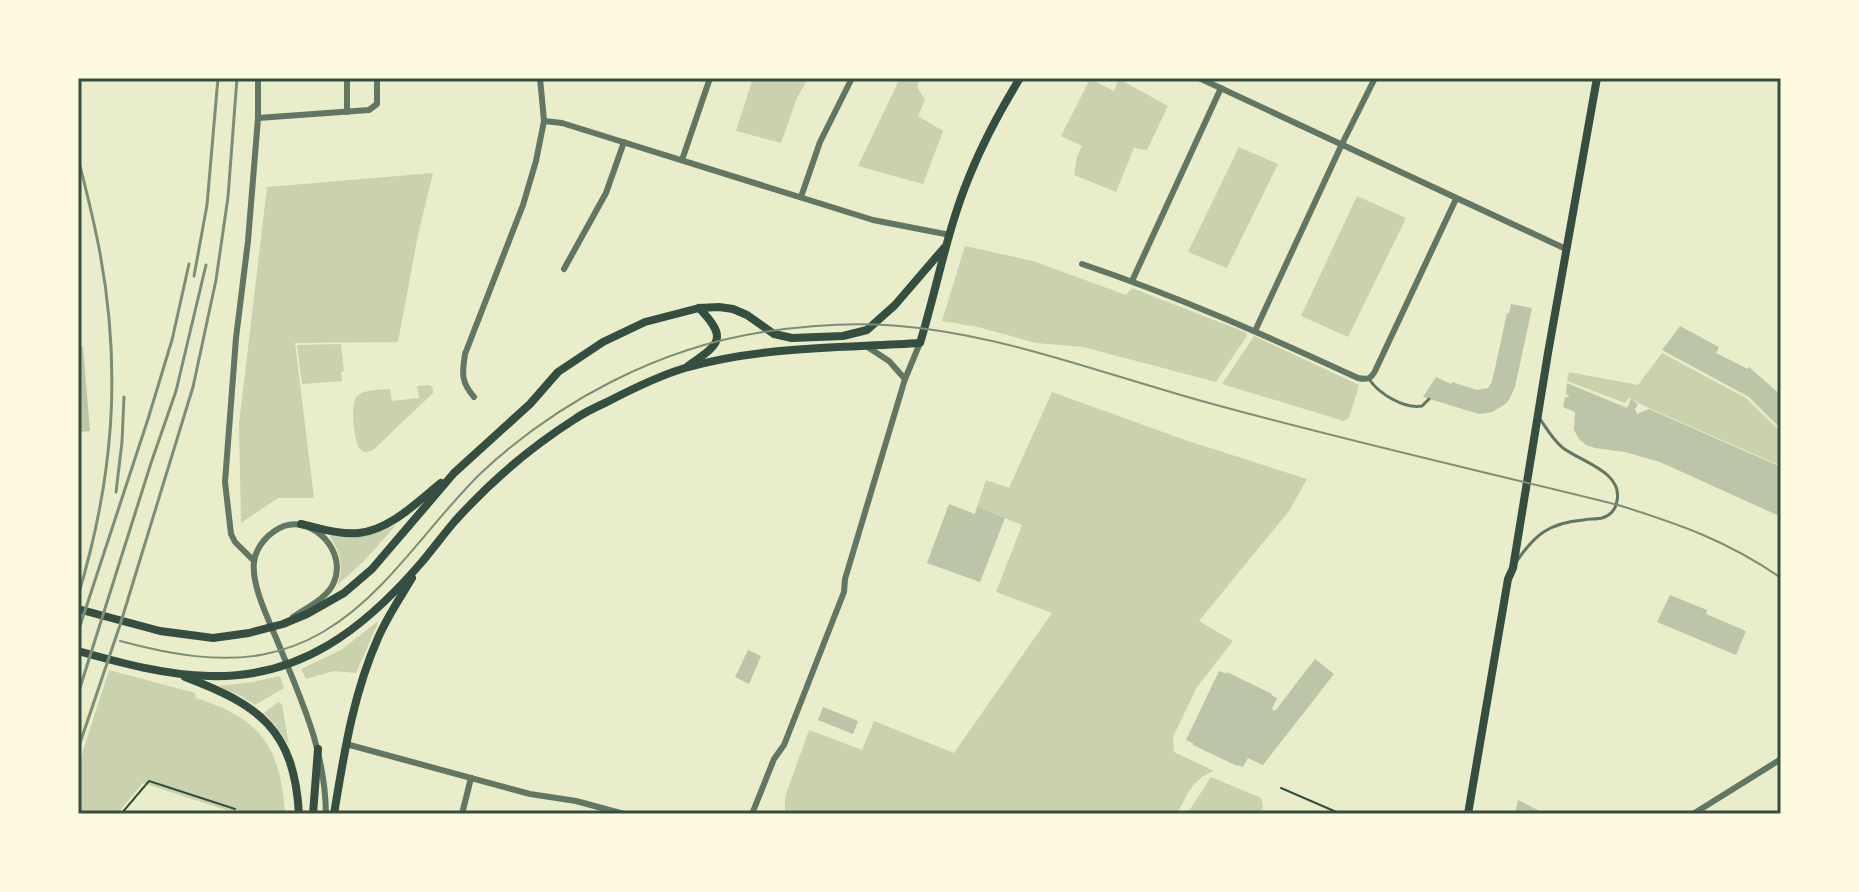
<svg xmlns="http://www.w3.org/2000/svg" width="1859" height="892" font-family="Poppins,sans-serif">
	<rect width="100%" height="100%" fill="#e9edc9"/>
	<g fill="#cad2ad">
		<path d="M753,78H808L797,98L781,143L736,131Z"/>
		<path d="M900,78H920L917,87L925,100L918,116L943,131L923,184L858,166Z"/>
		<path d="M1090,79L1114,91L1119,79L1168,106L1147,150L1134,148L1116,192L1074,175L1077,157L1082,146L1061,136Z"/>
		<path d="M1239,147L1278,164L1227,268L1188,252Z"/>
		<path d="M433,173L418,235L398,342L295,343L314,498H278L241,523L239,424L267,187Z"/>
		<path d="M1357,196L1406,218L1348,337L1301,316Z"/>
		<path d="M965,246L1033,261L1126,295L1132,288L1245,332L1247,336L1216,382L1083,347L1036,343L978,327L942,321Z"/>
		<path d="M1254,336L1359,385L1349,418L1344,421L1222,384Z"/>
		<path d="M341,344L344,371L341,372L342,381L302,384L297,345Z"/>
		<path d="M1662,353L1746,398L1781,432V466L1651,409L1629,398L1625,403L1567,381L1569,372L1638,385Z"/>
		<path d="M430,385L433,389V393L372,451L364,452C363,451 361,450 359,448C354,440 350,402 357,396C365,389 381,390 390,389L392,401L419,398L417,386Z"/>
		<path d="M1052,392L1185,440L1307,479L1289,511L1199,621L1233,641L1197,687L1173,737L1174,752L1214,771C1191,780 1188,794 1177,814H785V797L809,730L862,750L874,721L954,753L1052,613L996,592L1022,525L977,507L986,480L1009,488Z"/>
		<path d="M396,525L363,562L337,585C345,568 340,551 330,537L331,535C359,539 370,536 396,525Z"/>
		<path d="M377,622L378,623L356,673L334,671L306,679L301,669L341,650Z"/>
		<path d="M109,670L195,693L196,698C260,718 281,747 285,814L235,813L143,783L117,814H78V766Z"/>
		<path d="M280,676L284,688L255,705L241,696L218,686L253,682Z"/>
		<path d="M278,702L282,704L289,745L275,725L264,713Z"/>
		<path d="M1211,777L1261,798L1263,806L1261,814H1187Z"/>
	</g>
	<g fill="#bcc5a7">
		<path d="M1511,304L1532,308L1515,387L1509,400L1504,405L1492,412L1479,414L1423,397L1436,377L1451,384L1452,382L1477,390L1488,388L1492,382L1507,313L1509,314Z"/>
		<path d="M1680,326L1719,347L1716,353L1748,369L1749,367L1781,395V429L1749,397L1662,350Z"/>
		<path d="M78,347H83L90,431L78,432Z"/>
		<path d="M1567,383L1627,408L1631,399L1638,404L1635,409L1637,414L1649,409L1781,467V506L1777,515L1660,462L1625,452L1595,448L1586,445L1579,439L1574,430L1575,412L1563,407L1565,396L1567,398L1569,395L1566,394Z"/>
		<path d="M949,504L975,514L977,507L1005,518L980,582L927,563Z"/>
		<path d="M1670,595L1707,610L1706,614L1746,631L1736,655L1657,622Z"/>
		<path d="M748,650L761,656L749,684L735,677Z"/>
		<path d="M1315,659L1334,674L1263,765L1248,758L1243,767L1238,765L1237,766L1193,745V743L1186,740L1219,671L1227,674V672L1272,694L1271,695L1277,698L1272,709L1275,711Z"/>
		<path d="M823,707L858,721L853,734L818,720Z"/>
		<path d="M1518,800L1546,814H1515Z"/>
	</g>
	<g fill="none" stroke-linecap="round" stroke-linejoin="round">
		<g stroke="#344e41" stroke-width="2">
			<path d="M1281,788L1341,814"/>
			<path d="M121,814L149,781L235,809"/>
		</g>
		<g stroke="#617663" stroke-width="3">
			<path d="M1369,379C1379,394 1404,409 1422,406L1429,399"/>
			<path d="M1517,561C1535,534 1550,523 1583,520C1594,518 1604,521 1612,512C1616,507 1615,508 1617,501C1623,472 1582,462 1563,448C1553,440 1547,429 1540,419"/>
		</g>
		<g stroke="#617663" stroke-width="6">
			<path d="M347,78V112"/>
			<path d="M1199,78L1566,249"/>
			<path d="M258,118L369,110L377,104V78"/>
			<path d="M544,121L562,123L873,220L950,235"/>
			<path d="M682,160L710,78"/>
			<path d="M801,197L820,142L852,78"/>
			<path d="M1082,264C1177,296 1267,336 1358,378C1367,380 1371,379 1375,371L1456,199"/>
			<path d="M564,269L606,193L624,142"/>
			<path d="M1132,281L1221,88"/>
			<path d="M1255,331L1342,144L1375,78"/>
			<path d="M866,346L889,361L905,379"/>
			<path d="M474,397C461,382 462,374 465,354L523,205L536,161L544,121L540,78"/>
			<path d="M254,561L235,542L231,534L225,482L236,338L248,241L258,118V78"/>
			<path d="M293,617C306,608 328,598 334,582C347,552 314,516 284,526C269,532 256,546 254,562C251,588 272,626 281,650C304,706 325,752 326,814"/>
			<path d="M346,744L530,794L576,801L624,814"/>
			<path d="M462,814L471,778"/>
			<path d="M752,814L774,759L784,745L844,592L845,579L905,379L920,343"/>
			<path d="M1693,814L1781,759"/>
		</g>
		<g stroke="#344e41" stroke-width="8">
			<path d="M688,366C719,344 729,339 699,308"/>
			<path d="M301,524C319,528 340,535 359,533C390,530 417,502 441,483"/>
			<path d="M78,609L160,631L213,638L249,633L283,624L307,614L344,593L372,569L454,473L530,404L558,372L603,342L645,322L699,308L719,307L733,309L747,315L774,334L792,338L843,336L867,330L895,305L944,248"/>
			<path d="M78,651C121,663 165,675 209,676C300,679 364,629 421,563C432,550 443,535 455,521C490,482 531,447 575,419C585,412 596,407 607,402C632,389 658,376 685,368C761,346 842,348 920,343C937,288 947,230 969,177C983,142 1001,109 1020,78"/>
			<path d="M185,677C259,705 294,729 299,814"/>
			<path d="M313,814L318,749"/>
			<path d="M334,814C344,754 353,694 378,638C387,617 400,598 412,578"/>
			<path d="M1468,814L1508,579L1513,568L1548,353L1597,78"/>
		</g>
		<path stroke="#7c8e77" stroke-width="2" d="M120,641C228,670 302,668 383,583C417,548 446,507 481,473C558,401 659,348 763,332C815,324 867,321 919,328C1020,340 1121,380 1220,406C1352,442 1485,472 1618,505C1679,524 1728,541 1781,578"/>
		<g stroke="#7c8e77" stroke-width="3">
			<path d="M78,158C86,189 94,221 100,253C122,373 113,480 78,596"/>
			<path d="M194,276L207,205L218,78"/>
			<path d="M116,492L122,442L124,397"/>
			<path d="M78,632L148,419L172,340L189,264"/>
			<path d="M78,694L151,463L176,391L206,265"/>
			<path d="M78,749L120,625L193,387L216,280L228,197L237,78"/>
		</g>
	</g>
	<rect width="1859" height="892" fill="none" stroke="#fefae0" stroke-width="160"/>
	<rect x="80" y="80" width="1699" height="732" fill="none" stroke="#344e41" stroke-width="3"/>
</svg>
